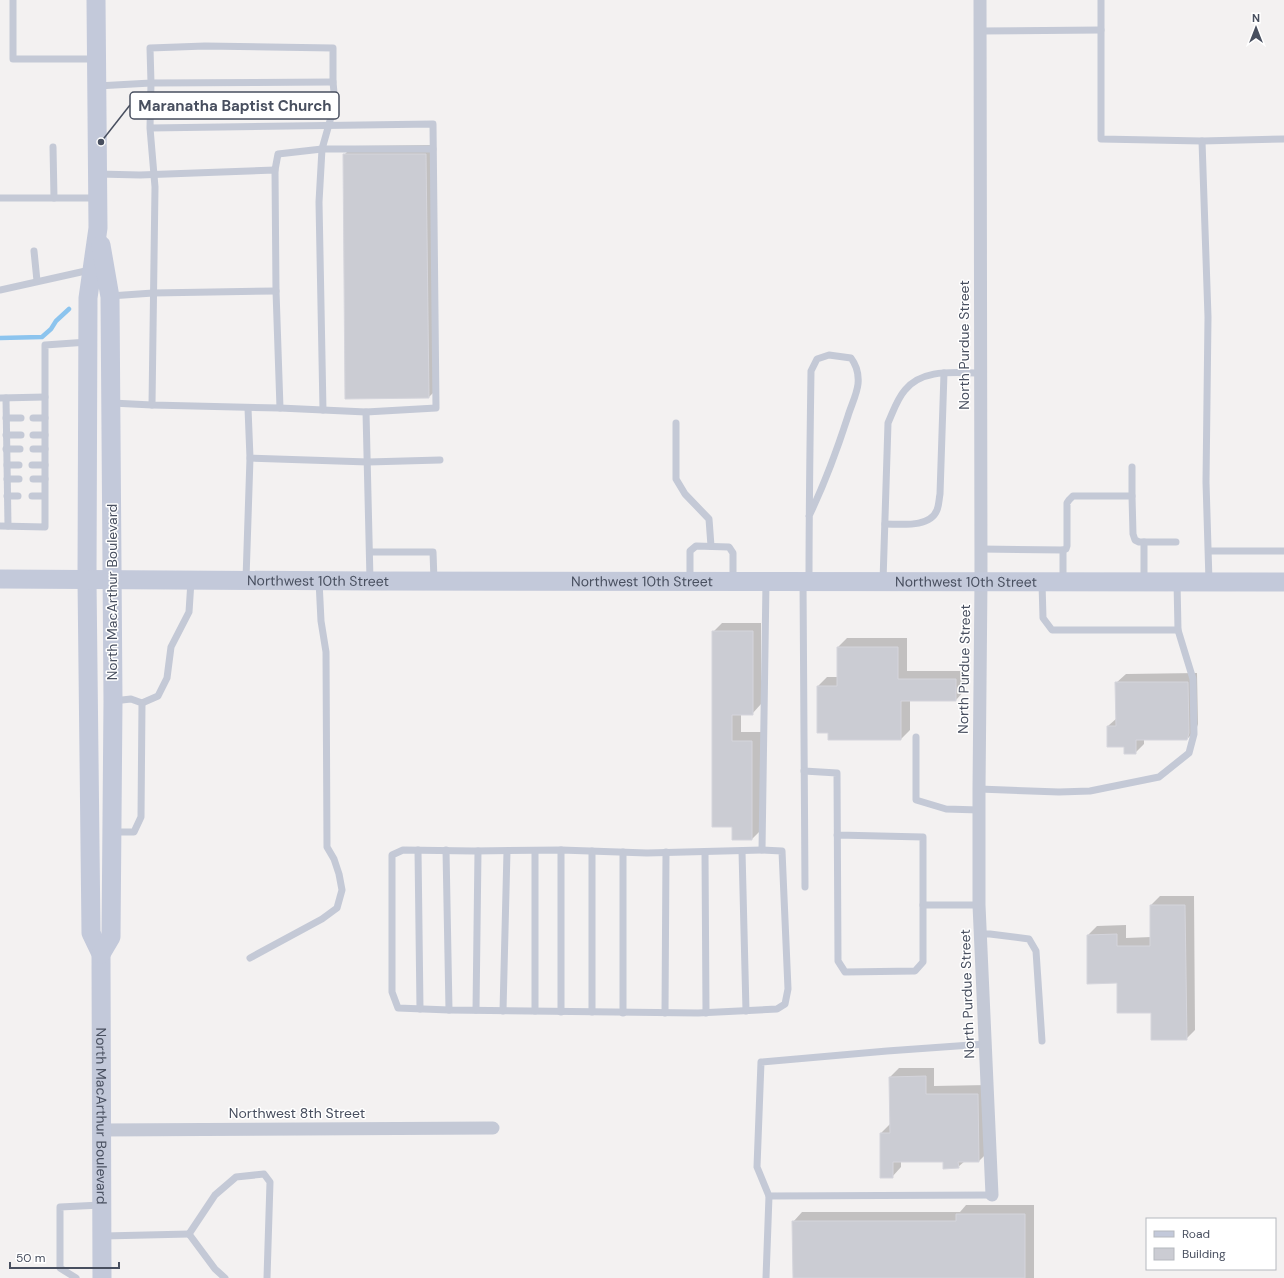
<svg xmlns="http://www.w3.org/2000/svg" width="1284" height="1278" font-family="'DM Sans',sans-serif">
	<rect width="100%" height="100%" fill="#f3f1f1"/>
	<g fill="#0003">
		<path d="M435,145L438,388L429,397L344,155L353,146Z"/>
		<path d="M722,623H761V704L752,714H741V732H761V830L752,839H733L713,632Z"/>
		<path d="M847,638H907V671H965V690L956,700H910V730L901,739L829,732L818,686L827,677H838V647Z"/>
		<path d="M1197,673L1198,724L1196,730L1187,739H1144V744L1135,753L1125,746L1108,726L1117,718L1116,683L1126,674Z"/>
		<path d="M1160,896H1194L1195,1030L1186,1039L1152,1012L1118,982L1088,935L1097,926L1126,925V938L1151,937V905Z"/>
		<path d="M899,1068H934V1086L987,1085L988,1152L979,1161H965L958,1167L944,1161H901V1167L892,1177L881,1133L890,1124V1077Z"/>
		<path d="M966,1205H1034V1278H794L793,1222L802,1212H960Z"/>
	</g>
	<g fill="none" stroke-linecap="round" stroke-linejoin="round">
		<path stroke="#8cc4ee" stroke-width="4.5" d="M0,338L42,337L51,329L56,321L69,309"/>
	</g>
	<g fill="#cbccd3" stroke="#d5d5dc">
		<path d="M343,154H426L429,398L345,399Z"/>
		<path d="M712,631H753V715H732V741H752V840H732V827H712Z"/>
		<path d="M837,647H898V679H956V701H901V740H828V733H817V686H837Z"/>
		<path d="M1115,682H1188L1189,733L1187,740H1136V754H1124V747H1107V726H1116Z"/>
		<path d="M1150,905H1185L1187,1040H1151V1013H1117V983L1087,984V935L1117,934V946H1150Z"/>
		<path d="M926,1076V1094H978L979,1162H958L959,1168L943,1169V1162H893V1178H880V1133H890L889,1077Z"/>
		<path d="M956,1214H1025V1278H793L792,1221H956Z"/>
	</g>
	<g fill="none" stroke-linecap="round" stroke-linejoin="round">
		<g stroke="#c4c9d6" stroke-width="7">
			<path d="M13,0V59H96"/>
			<path d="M1101,0V139L1202,141L1284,139"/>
			<path d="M980,31L1101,30"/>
			<path d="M97,86L151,83L150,48L205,46L333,48V82L335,103L322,149H433"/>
			<path d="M150,128L433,124L436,408L366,412L280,408L152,405L155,187L150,128L151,83L333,82"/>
			<path d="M1202,141L1208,317L1206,482L1209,581"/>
			<path d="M53,147L54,198"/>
			<path d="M275,170L278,154L322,149L319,202L323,410"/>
			<path d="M98,174L140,175L275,170L276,291L280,408"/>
			<path d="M0,198H98"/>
			<path d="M34,251L37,281"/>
			<path d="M0,290L90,270"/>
			<path d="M110,296L153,293L276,291"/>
			<path d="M0,398L45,397"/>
			<path d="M6,398L8,526"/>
			<path d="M112,403L152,405"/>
			<path d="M248,408L250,458L368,462L440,460"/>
			<path d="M366,412L370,580"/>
			<path d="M6,418H21"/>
			<path d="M33,418H45"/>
			<path d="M676,423V479L685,494L709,519L711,546"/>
			<path d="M6,435H21"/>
			<path d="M33,435H45"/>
			<path d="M6,449H20"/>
			<path d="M33,449H45"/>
			<path d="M7,465H19"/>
			<path d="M32,465H45"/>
			<path d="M1132,467V496"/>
			<path d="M7,479H19"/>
			<path d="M33,479H45"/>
			<path d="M7,496H18"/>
			<path d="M32,496H44"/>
			<path d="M885,524C901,524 930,528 937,510C939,505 939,499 940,494L944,373"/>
			<path d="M0,526L45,527V345L88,342"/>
			<path d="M1144,542V580"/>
			<path d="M981,549L1063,550L1066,549L1067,546V503L1069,500L1073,496H1132L1133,534L1135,540L1139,542H1176"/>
			<path d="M1063,550V582"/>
			<path d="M1209,551H1284"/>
			<path d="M370,552H433L434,580"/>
			<path d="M246,579L250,458"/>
			<path d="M690,581V551L696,546L729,547L733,553V581"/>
			<path d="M803,581L805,887"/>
			<path d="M809,581C809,511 810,441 811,371L817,359L829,355L851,358C857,366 859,374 858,384C857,394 851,406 848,416C837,450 825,483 809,516"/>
			<path d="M883,581L888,423C893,412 897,399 905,390C923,368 955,373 980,373"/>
			<path d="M1042,583L1043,618L1052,630H1178"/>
			<path d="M142,703L158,696L167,678L171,647L189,612L191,581"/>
			<path d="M916,737V800L946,809L979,810"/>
			<path d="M804,771L837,773L838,961L845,972L915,971L923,962V837L837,835"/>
			<path d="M979,789L1059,792L1090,791L1159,777L1189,753L1194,734L1193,679L1178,630L1177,582"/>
			<path d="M112,832H134L141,817L142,703L131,699L113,701"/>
			<path d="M403,850L474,851L561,850L647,853L762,850L782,851L788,989L785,1004L777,1009L698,1013L449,1010L398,1008L392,992V855Z"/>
			<path d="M418,850L420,1009"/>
			<path d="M446,850L449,1010"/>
			<path d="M762,850L766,582"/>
			<path d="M535,851V1011"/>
			<path d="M592,851V1012"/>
			<path d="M742,851L746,1011"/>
			<path d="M705,852L706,1013"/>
			<path d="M923,905H979"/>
			<path d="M981,934H990L1029,939L1036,951L1042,1041"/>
			<path d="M250,958L322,919L337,908L342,890L339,874L334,859L327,847L326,652L321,621L319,581"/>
			<path d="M476,1010L478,851"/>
			<path d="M503,1011L507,851"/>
			<path d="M561,1012V850"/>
			<path d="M623,1013V852"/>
			<path d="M665,1013L666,852"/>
			<path d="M985,1044L887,1051L761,1062L757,1167L769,1196L992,1195"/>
			<path d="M189,1234L215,1195L236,1177L264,1174L270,1182L267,1278"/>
			<path d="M189,1234L215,1269L225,1278"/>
			<path d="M104,1236L189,1234"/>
			<path d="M76,1278L60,1268V1207L101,1205"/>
			<path d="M766,1278L769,1196"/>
		</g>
		<g stroke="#c4c9d6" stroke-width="13">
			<path d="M980,0L981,581L979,789V905L992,1195"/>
			<path d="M101,1130L493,1128"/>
		</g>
		<g stroke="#c3c9da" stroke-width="19">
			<path id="s1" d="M96,0L98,228L88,298L87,580L91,933L101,954L102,1278"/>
			<path id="s2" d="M0,579L371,581L1284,582"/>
			<path d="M101,954L111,937L113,701L110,297L101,245"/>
		</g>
	</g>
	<g text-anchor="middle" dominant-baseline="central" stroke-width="3" stroke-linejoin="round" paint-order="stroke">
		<g font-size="14" fill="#484f5f" stroke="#fff">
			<text transform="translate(964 345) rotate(-90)">North Purdue Street</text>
			<text stroke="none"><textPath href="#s2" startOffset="318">Northwest 10th Street</textPath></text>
			<text stroke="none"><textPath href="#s2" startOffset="642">Northwest 10th Street</textPath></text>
			<text stroke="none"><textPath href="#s2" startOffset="966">Northwest 10th Street</textPath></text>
			<text transform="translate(112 592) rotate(-90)">North MacArthur Boulevard</text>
			<text transform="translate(964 669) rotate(-89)">North Purdue Street</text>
			<text transform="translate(967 994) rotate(-92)">North Purdue Street</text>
			<text x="297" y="1113">Northwest 8th Street</text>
			<text stroke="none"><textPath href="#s1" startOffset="1119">North MacArthur Boulevard</textPath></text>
		</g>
	</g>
	<path fill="none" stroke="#484f5f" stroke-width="1.5" d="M101 142L130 105"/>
	<circle fill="#484f5f" stroke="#fff" stroke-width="1.5" cx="101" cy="142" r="4"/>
	<rect fill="#fff" stroke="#484f5f" stroke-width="1.5" x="130" y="92" width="209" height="27" rx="4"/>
	<g font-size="15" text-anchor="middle" font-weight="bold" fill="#484f5f">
		<text x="235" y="111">Maranatha Baptist Church</text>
	</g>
	<rect x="1146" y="1218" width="130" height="52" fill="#ffffff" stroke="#b6b9bf"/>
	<rect x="1154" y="1231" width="20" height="6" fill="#c3c9da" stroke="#b6b9bf"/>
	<text x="1182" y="1238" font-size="12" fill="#484f5f">Road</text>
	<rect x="1154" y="1248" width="20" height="12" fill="#cbccd3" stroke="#b6b9bf"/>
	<text x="1182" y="1258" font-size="12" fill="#484f5f">Building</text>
	<g transform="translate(1256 28)" stroke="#ffffff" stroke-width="3" paint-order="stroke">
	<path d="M0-3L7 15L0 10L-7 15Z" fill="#484f5f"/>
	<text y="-6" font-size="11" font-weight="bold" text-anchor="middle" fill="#484f5f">N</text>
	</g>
	<path d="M10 1262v6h109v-6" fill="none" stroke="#484f5f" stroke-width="2"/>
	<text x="16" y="1262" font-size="12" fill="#484f5f" stroke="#ffffff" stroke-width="3" paint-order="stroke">50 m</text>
</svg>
